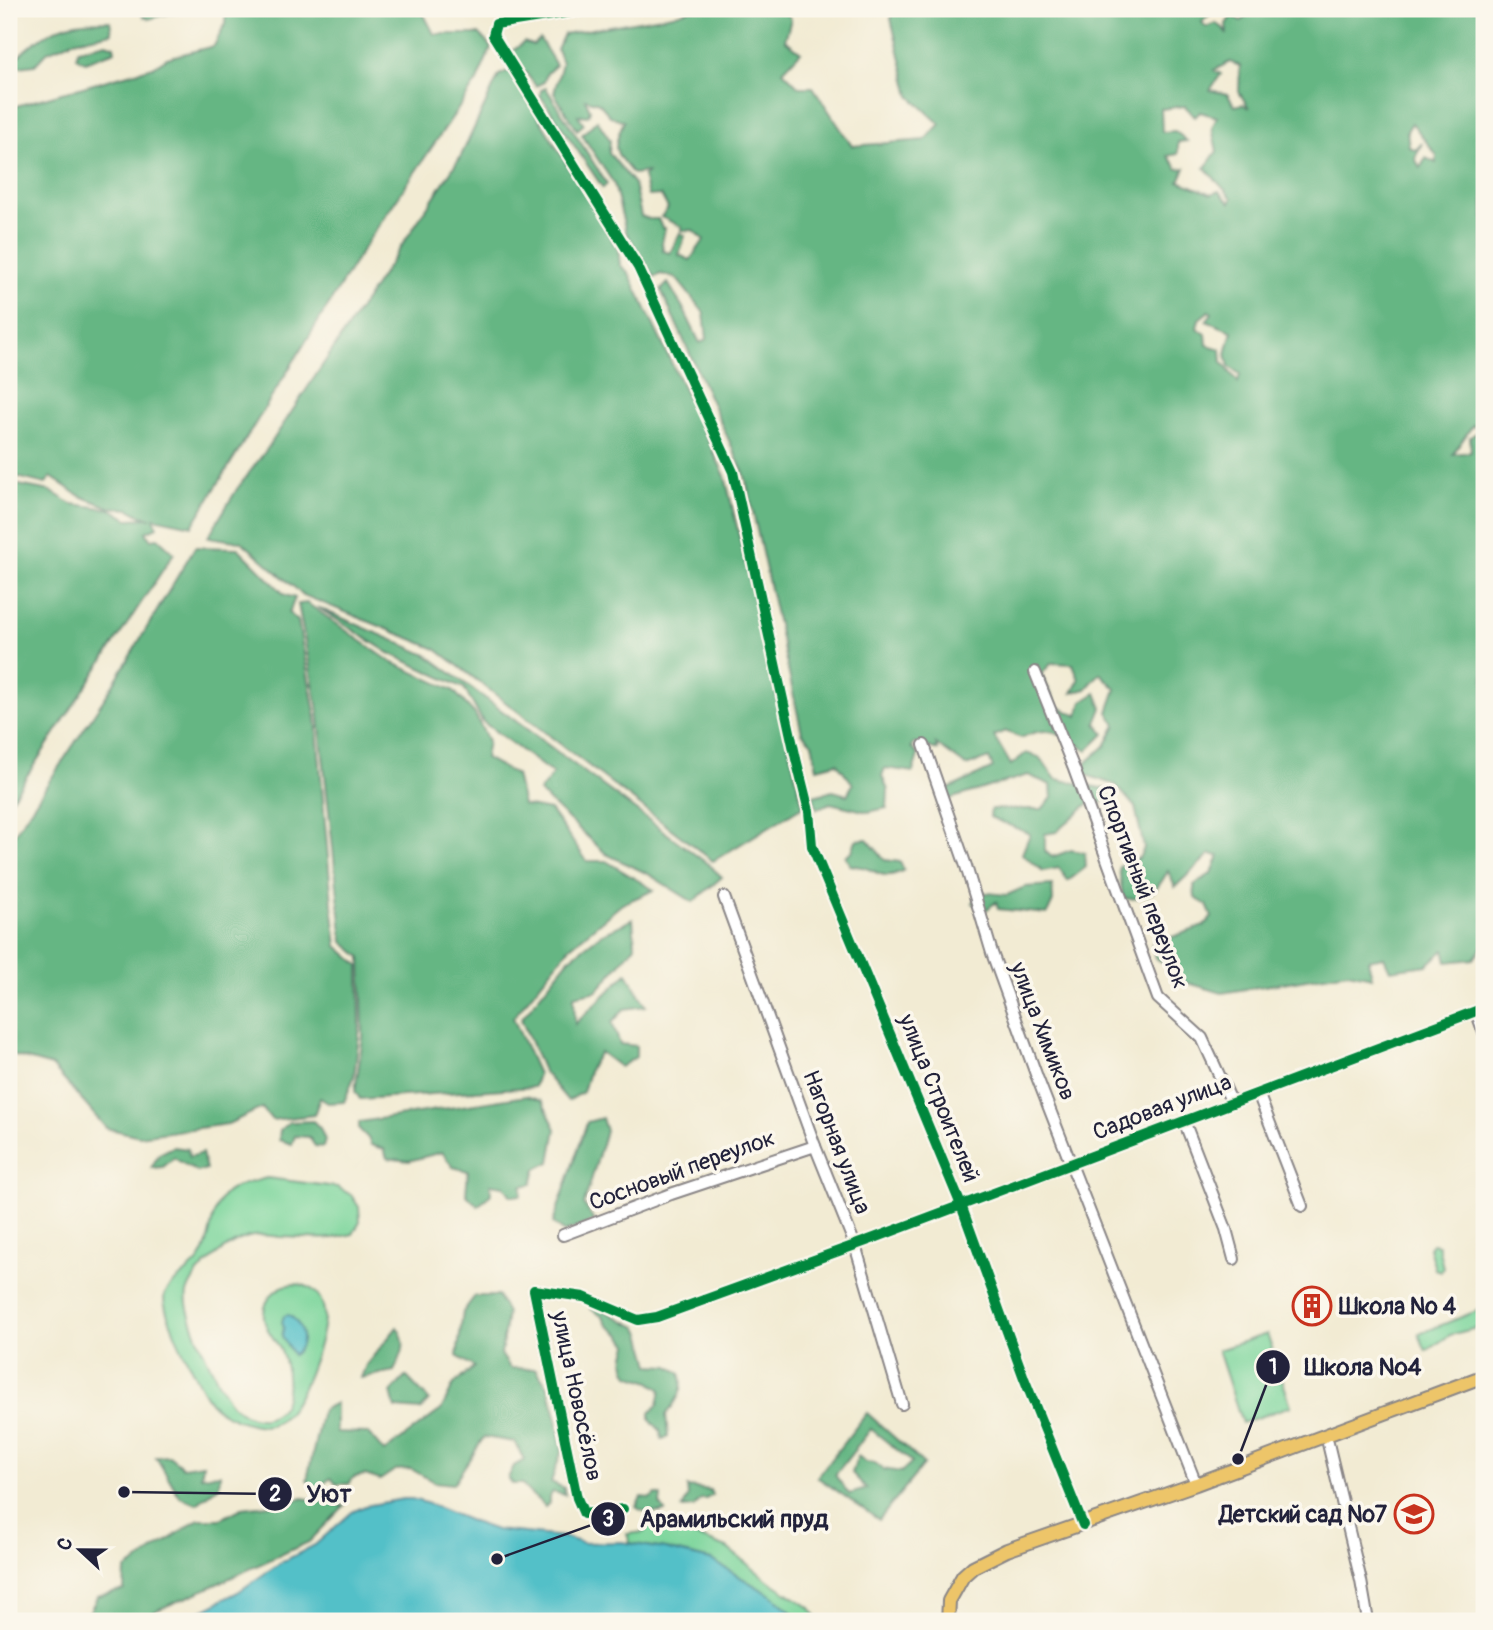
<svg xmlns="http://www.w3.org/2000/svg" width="1493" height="1630" font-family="Pangolin,sans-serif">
	<rect width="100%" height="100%" fill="#fbf7ec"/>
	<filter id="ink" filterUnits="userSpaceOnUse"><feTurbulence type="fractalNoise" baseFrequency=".0143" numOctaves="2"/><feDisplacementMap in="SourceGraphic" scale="14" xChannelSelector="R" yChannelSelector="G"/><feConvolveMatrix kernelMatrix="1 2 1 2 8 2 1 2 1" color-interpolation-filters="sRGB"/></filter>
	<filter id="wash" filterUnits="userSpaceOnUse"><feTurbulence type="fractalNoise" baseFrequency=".00686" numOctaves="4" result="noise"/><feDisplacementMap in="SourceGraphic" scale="28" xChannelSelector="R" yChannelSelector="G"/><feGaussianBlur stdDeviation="1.57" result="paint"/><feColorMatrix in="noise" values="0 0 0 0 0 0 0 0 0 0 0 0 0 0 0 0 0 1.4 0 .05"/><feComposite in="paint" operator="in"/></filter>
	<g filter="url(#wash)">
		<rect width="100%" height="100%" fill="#f2ebd3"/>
		<g fill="#7cd59b" stroke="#4f7c6b" stroke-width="2">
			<path d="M267,1178L337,1187L351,1195L359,1207L360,1222L353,1234C346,1235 339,1238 332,1238C315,1240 297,1237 280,1237C271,1236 261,1234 253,1236C230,1240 194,1269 187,1293C182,1311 219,1389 232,1404C234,1407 237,1409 240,1411C246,1416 256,1419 264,1418C295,1412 289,1373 281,1351C276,1339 262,1328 264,1313C267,1278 319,1272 324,1311C326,1334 306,1386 293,1406C288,1414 278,1423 269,1425C262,1427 255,1425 248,1423C215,1415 207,1401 193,1372C187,1359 180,1347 175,1334C171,1323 164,1310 164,1298C166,1284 191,1272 199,1260C212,1243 209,1213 223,1196C232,1185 254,1182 267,1178Z"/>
			<path d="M1432,1244L1438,1245L1443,1268L1440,1272L1435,1269L1429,1248Z"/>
			<path d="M1484,1308V1326L1450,1335L1426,1351L1419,1334Z"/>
			<path d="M1267,1334L1291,1406L1242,1423L1218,1350Z"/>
			<path d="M649,1524L687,1533L727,1548L769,1581L809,1607L820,1621H801L774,1597L711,1560L665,1549L630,1543L627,1534L644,1532Z"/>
		</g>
		<g fill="#65b683" stroke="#446c5f" stroke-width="2" fill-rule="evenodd">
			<path d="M142,9H185L149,19L144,17L140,12Z"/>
			<path d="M226,9H421L434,34H480L491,48L477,81L366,244L192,526L154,518L157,527L146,532L150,539L158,538L174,553L9,803V483L50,491L72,504L111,509L128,519L151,518L141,516L129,509L109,507L80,496L51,477L45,484L9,475V108L153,67L167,58L214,46L225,24Z"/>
			<path d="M692,9H784L791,19L785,40L801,52L783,71L799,87H813L852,146L925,140L940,124L910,96L891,19V9H1215L1202,22L1206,27L1216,23L1223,28L1227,35L1226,24L1232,15L1241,21L1254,10L1236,9H1484V433L1473,425L1453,454L1471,452L1470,437L1476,433L1484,442V944L1474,959L1447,962L1444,950L1427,965L1390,970L1384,957L1368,960L1372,977L1348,972L1222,993L1181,981L1177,971L1156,958L1152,944L1204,926L1212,917L1207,905L1195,898L1194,885L1212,873L1219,856L1210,854L1175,887L1168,871C1155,894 1150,899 1123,899L1119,867L1139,858L1144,848L1135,807L1116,785L1083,774L1085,764L1105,746L1116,725L1108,712L1116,689L1100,673L1086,689L1072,693L1079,680L1073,664L1052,663L1041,674L1058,707L1078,716L1082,702L1096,693L1102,708L1096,723L1104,734L1087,751C1063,734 1050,723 1021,738L1005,731L994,736L1011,765L1026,753L1039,757L1056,779L1111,790L1101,804L1090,802L1056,832L1045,834V851L1052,857L1071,850L1085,853L1086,867L1068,881L1059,868L1043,871L1022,854L1030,834L990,817L991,809H1042L1052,798L1051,785L1028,775L946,800L942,792L993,768L989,758L966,766L936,744L938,750L914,743L911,747L918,755L913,772L885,768L882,776L888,790L887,808L868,812L830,803L817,809L813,796L833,791L847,795L853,784L837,763L817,768L812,743L802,733L745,476L661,290L668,283L683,308L700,343L707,339L704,313L676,278L661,274L654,277L626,232L614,184L582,135L597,120L610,140L609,153L634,184L641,216L649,219H658L662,228H665L662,243L663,251L670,253L680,233L685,236L679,255L690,260L704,240L693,230L681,231L682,227L661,217L668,208L661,195L648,196L643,176L647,174L648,172L633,174C614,151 611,150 624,121L610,116L599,103L585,99L590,110L588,116L578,115L584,124L577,130L554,93L562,63L557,49L564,34L673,15ZM1230,62L1240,66L1239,92L1249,108L1242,104L1235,106L1227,94L1210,90L1221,74L1214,70ZM1185,106L1195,117L1200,112L1217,117L1212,128L1217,151L1205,168L1232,198L1230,203L1219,191L1211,194L1179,181L1185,168L1178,169L1168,156L1178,154V142L1187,141L1175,131L1162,132L1161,109ZM1412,123L1437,156L1436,163L1426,158L1420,168L1415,158L1422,143L1416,150L1409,147L1407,131ZM1209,311L1212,313L1206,321L1232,331L1226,354L1229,367L1240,374L1238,382L1222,362L1221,349L1207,345L1206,334L1197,328L1199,319Z"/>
			<path d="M110,21L112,33L73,41L47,52L35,65L18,67L14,62C26,45 56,26 76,23C87,21 99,21 110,21Z"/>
			<path d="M540,39L556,65L547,73L544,82L536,86L510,53L524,42L533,45Z"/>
			<path d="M106,43L114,46L115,51L85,62L76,57L78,50Z"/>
			<path d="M510,70L618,249L620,265L629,273L725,476L803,806L713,861L436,649L303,595L242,542L208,537L237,489L267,449L461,156L499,75Z"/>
			<path d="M546,88L607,184L603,188L540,95L541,90Z"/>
			<path d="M195,547L238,548L285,595L295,598L289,613L298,621L316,718L332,904L337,946L359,965L360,1026L354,1077L344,1102L328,1103L320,1098L314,1115L272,1120L262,1108L228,1124L139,1136L106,1128L52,1066L9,1054V842L108,693Z"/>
			<path d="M307,603L391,662L453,690L475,714L488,741L485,758L516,775L523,805L550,810L587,861H606L654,890L622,904L569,948L513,1018L538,1074L534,1087L360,1099L355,1091L363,1037L361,957L343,942L318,710L298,604Z"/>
			<path d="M317,607L427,655L708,864L722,877L693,902L648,874L606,854L539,792L553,774L483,722L464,688L389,653Z"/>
			<path d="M867,839L885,860L900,862L904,870C889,878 883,876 869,869C864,867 856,866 850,865L845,856L852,851L856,840Z"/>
			<path d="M1052,885L1053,901L1047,914L998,909L996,902L986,910L973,903L979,892L1007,895L1025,887Z"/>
			<path d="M633,919L635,946L597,991L574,996L575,1024L627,973L646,1006L624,1009L612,1023L620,1044L636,1046V1057L620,1067L600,1052L590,1068L583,1092L568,1101L543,1071L521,1019L569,959L600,935Z"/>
			<path d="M526,1096L542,1101L556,1129L550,1162L536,1169L532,1184L522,1186L521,1195L511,1196L504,1186L490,1184L491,1194L478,1206L466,1194L468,1171L453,1167L442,1152L409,1161L387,1158L384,1149L371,1145L368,1138L359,1129V1122Z"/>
			<path d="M602,1118L606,1131L584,1204L594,1221L565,1232L553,1223L587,1122Z"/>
			<path d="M313,1121L320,1128L325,1140L323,1147L315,1146L309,1137L295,1136L292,1144L279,1140L280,1130L289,1122Z"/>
			<path d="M173,1147L188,1149L189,1157L202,1153L206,1169L197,1172L174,1158L163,1167L151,1168L159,1154Z"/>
			<path d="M475,1296H498L507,1313L501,1354L510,1368L536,1369L548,1387L557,1420L562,1450L551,1482L564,1488L565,1495L553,1492L549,1497V1503L545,1507C537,1497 528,1494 522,1484H513L508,1478L514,1466L524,1460L515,1442L484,1437L453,1484L434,1482L411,1469L395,1470L380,1480L365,1475L354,1477L349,1484H336L331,1478L316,1489L307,1480L322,1410L336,1403V1432L368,1433L384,1452L441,1410L454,1384L474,1367L457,1356L463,1312Z"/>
			<path d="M593,1305L637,1327L641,1333L650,1365L669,1366L680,1373C686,1390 676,1401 666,1415L668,1437L662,1439L660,1430L650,1420V1413L658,1405L661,1390L650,1382L629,1375C622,1364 624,1357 628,1345L621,1335L607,1325L603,1317L591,1309Z"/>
			<path d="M397,1327C409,1343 402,1355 394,1371L361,1378L366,1365Z"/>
			<path d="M406,1376L429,1400L421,1410L395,1408L391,1392Z"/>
			<path d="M867,1413L924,1464L879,1520L817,1477ZM871,1429L912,1462L901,1472L882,1469L874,1463L866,1462L858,1456L852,1473L867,1489L849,1494L835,1475Z"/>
			<path d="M169,1456L183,1467L203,1464L201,1476L220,1474L219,1486L197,1504L180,1497L156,1457Z"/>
			<path d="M687,1487L710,1490L712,1495L706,1499H701L694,1507L682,1508L688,1497Z"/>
			<path d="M656,1494L661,1496L660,1504L665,1511C656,1514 644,1513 636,1507L641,1497L650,1498Z"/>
			<path d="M303,1498L344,1506L309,1542L208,1588L157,1610L143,1621H74L87,1617L97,1597L124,1590L125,1570L199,1519H221L242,1508L287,1503Z"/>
		</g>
		<g fill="#52c0c8" stroke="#3a7182" stroke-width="2">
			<path d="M289,1315C303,1324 308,1344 293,1355L282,1336L284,1328L282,1322L284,1316Z"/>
			<path d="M403,1499H412L429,1504L473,1522L496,1530L564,1537L583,1543L622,1542L665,1549L711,1560L774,1597L801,1621H187L199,1612L238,1592L280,1563L315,1545L352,1512L365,1506Z"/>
		</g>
	</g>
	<g filter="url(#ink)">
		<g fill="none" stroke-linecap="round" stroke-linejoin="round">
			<defs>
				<g id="minor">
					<path d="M590,9L496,24L493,35L638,267L733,472L796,759L809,811L812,846L961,1205L1024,1378L1083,1525"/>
					<path d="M1035,672L1074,769L1158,998L1202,1038L1232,1103"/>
					<path d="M924,745L966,866L992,953L1037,1077L1196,1484"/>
					<path d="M724,897L815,1146L855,1245L902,1404"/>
					<path d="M1476,1011L1484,1033"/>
					<path d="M1258,1093L1302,1206"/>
					<path d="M1184,1121L1226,1229L1234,1259"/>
					<path d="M563,1235L671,1194L815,1146"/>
					<path d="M1326,1435L1361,1581L1368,1621"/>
					<path d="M623,1509L584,1514L577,1498L534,1290L584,1297L638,1320L657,1317L869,1240L1484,1008"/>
				</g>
				<path id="major" d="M948,1621L949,1601L963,1576L973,1567L1007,1550L1196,1484L1484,1376"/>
			</defs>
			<use href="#minor" stroke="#8a8687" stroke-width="14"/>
			<use href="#major" stroke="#8a8687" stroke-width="16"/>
			<use href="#minor" stroke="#fff" stroke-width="10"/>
			<use href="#major" stroke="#edc569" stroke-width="12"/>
			<defs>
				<g id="cycleway">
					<path d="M590,9L496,24L493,35L638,267L733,472L796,759L809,811L812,846L961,1205L1024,1378L1083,1525"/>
					<path d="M623,1509L584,1514L577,1498L534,1290L584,1297L638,1320L657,1317L869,1240L1484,1008"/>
				</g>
			</defs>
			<use href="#cycleway" stroke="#fbf7ec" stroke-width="15"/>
			<use href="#cycleway" stroke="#00873e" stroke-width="10"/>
		</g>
	</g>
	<defs>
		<symbol id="building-ring" viewBox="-11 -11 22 22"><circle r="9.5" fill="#fbf7ec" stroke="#c8321e" stroke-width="1.5"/><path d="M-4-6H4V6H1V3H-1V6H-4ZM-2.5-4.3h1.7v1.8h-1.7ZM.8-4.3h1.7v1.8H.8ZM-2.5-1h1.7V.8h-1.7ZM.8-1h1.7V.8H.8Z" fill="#c8321e"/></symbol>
		<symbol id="school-ring" viewBox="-11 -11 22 22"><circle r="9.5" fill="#fbf7ec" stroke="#c8321e" stroke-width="1.5"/><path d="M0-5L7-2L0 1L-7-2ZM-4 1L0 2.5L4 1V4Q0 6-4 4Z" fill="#c8321e"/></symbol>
	</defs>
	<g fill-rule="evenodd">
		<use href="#building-ring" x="1290" y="1284" width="44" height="44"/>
		<use href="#school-ring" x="1392" y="1492" width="44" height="44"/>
	</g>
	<g text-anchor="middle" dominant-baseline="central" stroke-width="7" stroke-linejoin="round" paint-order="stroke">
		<g font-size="23" fill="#22223b" stroke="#fbf7ec">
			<text transform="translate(1143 887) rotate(69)">Спортивный переулок</text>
			<text transform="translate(1043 1031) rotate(69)">улица Химиков</text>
			<text transform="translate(939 1098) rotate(68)">улица Строителей</text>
			<text transform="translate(1162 1107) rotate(-21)">Садовая улица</text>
			<text transform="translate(837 1142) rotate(69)">Нагорная улица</text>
			<text transform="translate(682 1170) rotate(-20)">Сосновый переулок</text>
			<text transform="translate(577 1396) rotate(78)">улица Новосёлов</text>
		</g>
		<g font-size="23" font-weight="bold" fill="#22223b" stroke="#fbf7ec" text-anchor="start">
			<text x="1339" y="1306">Школа № 4</text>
			<text x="1387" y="1514" text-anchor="end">Детский сад №7</text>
		</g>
	</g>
	<path fill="none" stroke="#22223b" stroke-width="2.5" d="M1238 1459L1273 1367M124 1492L275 1494M497 1559L608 1519"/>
	<g fill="#22223b" stroke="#fbf7ec" stroke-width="2.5">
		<circle cx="1238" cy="1459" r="7"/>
		<circle cx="124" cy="1492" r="7"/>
		<circle cx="497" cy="1559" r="7"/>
		<circle cx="1273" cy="1367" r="18"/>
		<circle cx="275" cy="1494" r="18"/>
		<circle cx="608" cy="1519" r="18"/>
	</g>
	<g font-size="21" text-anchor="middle" font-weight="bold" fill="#fff">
		<text x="1273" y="1374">1</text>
		<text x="275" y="1501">2</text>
		<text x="608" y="1526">3</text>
	</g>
	<g font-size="24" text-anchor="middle" font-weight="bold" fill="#22223b" stroke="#fbf7ec" stroke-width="7" stroke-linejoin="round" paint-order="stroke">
		<text x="1363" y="1375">Школа №4</text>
		<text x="329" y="1502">Уют</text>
		<text x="734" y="1527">Арамильский пруд</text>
	</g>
	<rect width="1493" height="1630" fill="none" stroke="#fbf7ec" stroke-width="35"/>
	<g transform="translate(80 1550) rotate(292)" stroke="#fbf7ec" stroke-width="5" paint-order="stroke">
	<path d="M0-5L12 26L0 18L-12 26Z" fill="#22223b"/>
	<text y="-10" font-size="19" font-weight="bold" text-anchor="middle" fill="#22223b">С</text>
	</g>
</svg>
